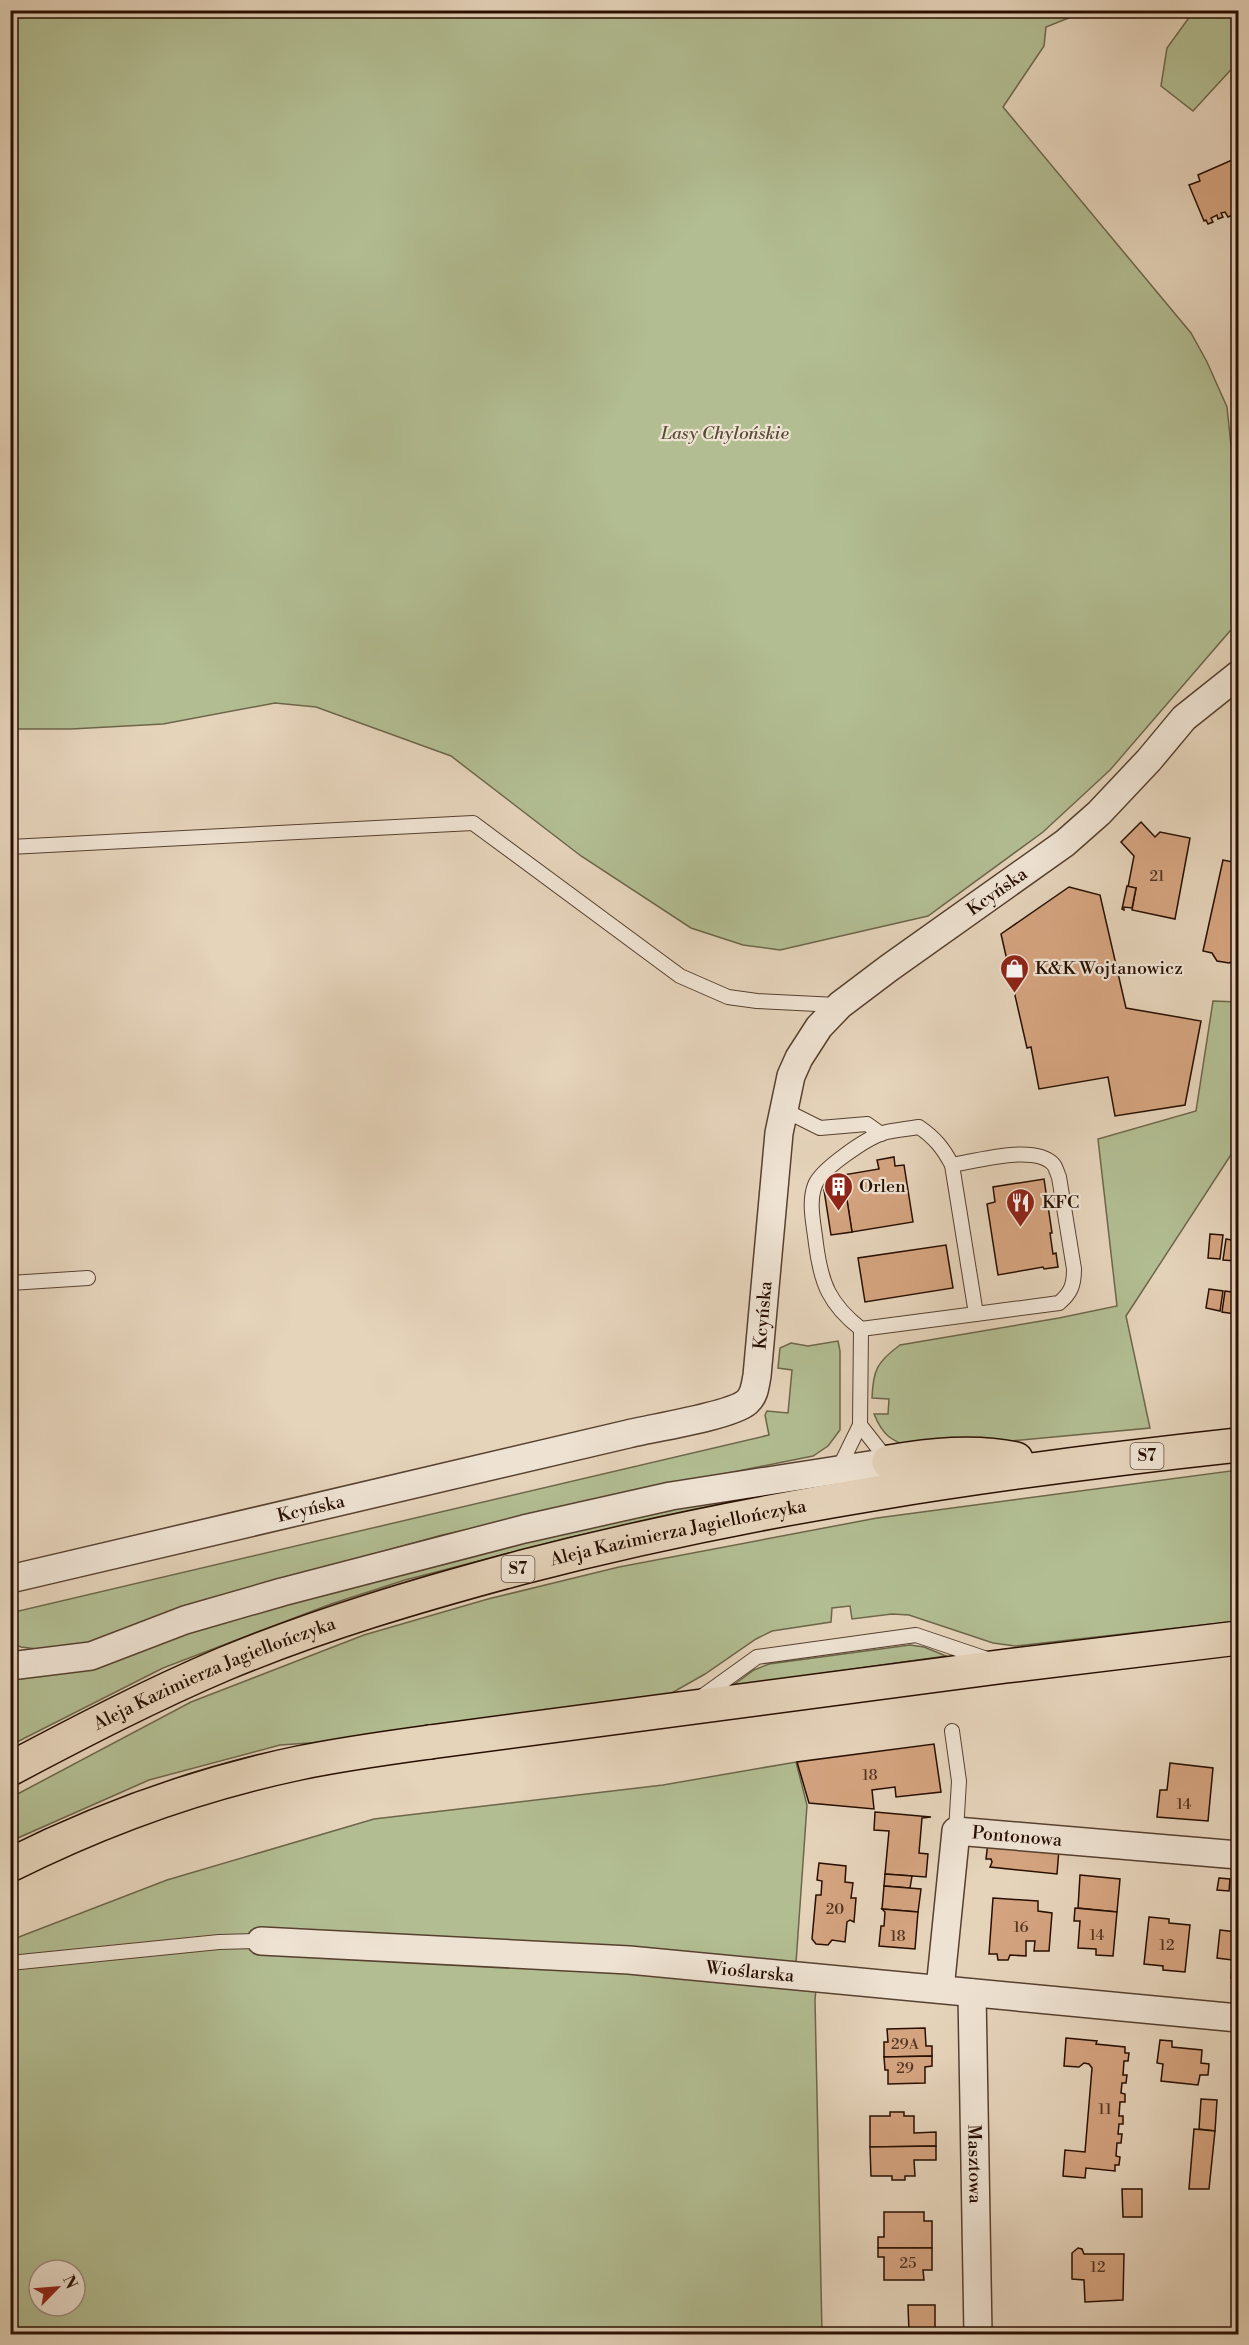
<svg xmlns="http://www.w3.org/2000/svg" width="1249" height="2345" font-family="'Libre Bodoni',serif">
	<rect width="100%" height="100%" fill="#e5d3ba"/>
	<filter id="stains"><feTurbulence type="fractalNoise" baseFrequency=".00333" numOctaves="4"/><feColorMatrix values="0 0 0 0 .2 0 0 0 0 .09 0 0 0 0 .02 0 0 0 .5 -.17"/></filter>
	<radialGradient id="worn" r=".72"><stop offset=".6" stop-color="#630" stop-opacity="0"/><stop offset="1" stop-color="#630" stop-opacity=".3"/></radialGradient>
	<g fill="#b2bd92" stroke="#6d664a" stroke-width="1.5" fill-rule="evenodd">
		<path d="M11,10L1086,11L1046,27L1044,46L1003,107L1191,333L1207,362L1227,407L1235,484L1238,494V629L1230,631L1110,770L1043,832L928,916L780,950L743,945L691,928L581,856L451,756L316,707L275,703L163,724L71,729H11Z"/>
		<path d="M1197,10L1238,11V62L1193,111L1161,86L1167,48L1188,19Z"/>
		<path d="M1213,1001L1238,1002V1144L1126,1316L1150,1428L915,1450C892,1440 884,1438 874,1414H888L889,1399L872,1398C873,1370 877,1362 900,1345L1059,1318L1117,1306L1098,1139L1196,1111Z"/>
		<path d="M838,1341L840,1351V1430L828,1446L813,1456L594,1500L561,1510L442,1535L285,1579L84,1645L37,1649L21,1647L11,1643L10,1613L769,1435L765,1415L767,1411L788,1413L792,1370L778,1368L780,1348L791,1343L808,1346Z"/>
		<path d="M1238,1470V1621L1015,1646L993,1643L909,1615L892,1614L852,1619L850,1606L832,1608L831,1622L772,1631L756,1639L705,1674L670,1694L397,1737L280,1745L149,1780L11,1841L10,1798L191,1702L364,1635L488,1599L619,1567L877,1518Z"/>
		<path d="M875,1475L576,1536L405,1580L331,1604L163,1668L11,1745V1678L460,1556L656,1512Z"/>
		<path d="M910,1645L924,1647L946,1656L732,1686L754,1670L769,1664Z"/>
		<path d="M796,1762L807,1805L796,1963L818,1965L815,2000L822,2334H11V1940L167,1880L374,1819L663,1785ZM39,2270H75V2306H39Z"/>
	</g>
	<g fill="#d4a37f" stroke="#280f01" stroke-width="1.5">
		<path d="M1232,160L1234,166L1238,164V218L1237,219L1235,214L1228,217L1225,212L1221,213L1223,217L1218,219L1217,215L1211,218L1213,222L1208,224L1206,220L1204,221L1189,185L1200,181L1198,175Z"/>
		<path d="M1141,822L1155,837L1160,832L1190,838L1175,919L1132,910L1136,888L1128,887L1134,856L1121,842Z"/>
		<path d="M1223,860L1238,863V959L1229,963L1217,961L1212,953L1203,951Z"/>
		<path d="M1127,886L1136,888L1132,908L1124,907V910L1122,909Z"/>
		<path d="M1069,887L1100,895L1126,1008L1201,1021L1185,1105L1115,1116L1108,1077L1039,1089L1031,1047L1027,1048L1001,934Z"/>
		<path d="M894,1157L895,1166L904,1165L913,1222L852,1232L843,1175L879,1169L877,1160Z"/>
		<path d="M1044,1179L1052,1233H1050L1053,1254L1056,1253L1058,1267L1044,1269L1043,1267L998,1275L987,1204L995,1202L993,1187Z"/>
		<path d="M845,1187L852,1232L831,1235L824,1190Z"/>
		<path d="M1210,1234L1223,1235L1220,1259L1208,1258Z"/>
		<path d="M1226,1239L1238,1241L1236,1261L1223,1260Z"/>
		<path d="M946,1245L953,1288L865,1302L858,1258Z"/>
		<path d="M1209,1289L1223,1291L1220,1311L1206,1308Z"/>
		<path d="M1225,1291L1238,1293L1235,1314L1222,1312Z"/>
		<path d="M934,1744L941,1792L896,1797L895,1787L872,1790L874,1809L809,1803L797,1762Z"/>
		<path d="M1170,1763L1213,1768L1208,1821L1157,1817L1160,1790H1167Z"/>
		<path d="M875,1812L931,1817L922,1818L919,1853L928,1854L926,1877L885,1874L889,1831L874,1830Z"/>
		<path d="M988,1842L1059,1849L1057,1874L990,1867L992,1862L991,1859H986Z"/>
		<path d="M819,1863L846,1866L845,1882L853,1883L851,1898H856L854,1922L850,1920L847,1922L845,1942L832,1940L828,1945L816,1944L812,1939L816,1895H821L822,1881L817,1880Z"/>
		<path d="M885,1874L912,1876L910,1888L884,1886Z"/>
		<path d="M1080,1875L1120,1879L1117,1912L1078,1908Z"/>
		<path d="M1219,1878L1230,1879L1229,1891L1217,1890Z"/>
		<path d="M884,1886L921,1889L918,1912L882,1909Z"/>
		<path d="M993,1898L1038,1901V1911L1052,1913L1049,1951H1034L1035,1941H1026V1956L1010,1955L1008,1960H998L997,1954H989Z"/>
		<path d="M1075,1908L1117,1912L1113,1956L1096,1955V1949L1078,1948L1080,1921H1074Z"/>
		<path d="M882,1909L918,1912L915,1949L879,1946L881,1926H884L885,1912Z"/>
		<path d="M1149,1917L1169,1919V1923L1190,1925L1185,1972L1163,1970V1966L1144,1964Z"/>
		<path d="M1220,1930L1236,1932L1232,1960L1217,1958Z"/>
		<path d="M1234,1940L1238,1941V1979L1231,1978Z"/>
		<path d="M925,2028L926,2046H932V2056L884,2057V2042H888L887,2029Z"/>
		<path d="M1066,2038L1097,2041L1096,2044L1125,2047V2053H1129L1128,2061H1124L1123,2075H1127L1126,2083H1122L1121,2093L1125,2094V2102H1120L1119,2116H1123V2124H1119L1118,2134H1122L1121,2143H1117L1116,2156L1120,2157L1119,2165H1115V2171L1086,2168L1085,2178L1063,2176L1065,2150L1085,2152L1092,2068L1089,2064L1084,2063L1079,2067L1064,2066Z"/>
		<path d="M1160,2040L1172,2041V2047L1202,2050L1201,2063L1209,2064L1208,2075H1200L1198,2085L1161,2081L1163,2064L1157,2063Z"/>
		<path d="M932,2056V2066L925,2067V2083L888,2084V2070H885L884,2057Z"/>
		<path d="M1238,2064V2113H1234Z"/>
		<path d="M1201,2099L1217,2100L1215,2131L1199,2129Z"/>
		<path d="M890,2112H904V2116H914V2133L936,2132V2146L870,2147V2116H890Z"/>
		<path d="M1194,2129L1215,2131L1209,2189H1189Z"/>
		<path d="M936,2146V2160H914L915,2176H905V2180H892V2176H871L870,2147Z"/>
		<path d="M1122,2189H1142V2217H1123Z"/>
		<path d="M884,2212H924V2221H932V2248H878V2237H884Z"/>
		<path d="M878,2248H932V2270H923L924,2280H884V2257H878Z"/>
		<path d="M1078,2248L1082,2249L1084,2254H1124L1123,2300L1085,2302L1084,2280L1072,2279V2253Z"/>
		<path d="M908,2305H935V2330H942V2334H912V2332H909Z"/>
	</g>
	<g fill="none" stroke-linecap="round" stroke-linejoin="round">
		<defs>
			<g id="lane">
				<path d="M10,847L473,823L680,976L728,997L757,1001L837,1005"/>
				<path d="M784,1110L820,1128L867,1124L881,1134"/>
				<path d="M952,1165C976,1161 1035,1144 1053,1164C1056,1167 1057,1173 1059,1177L1074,1269C1074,1285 1071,1293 1059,1303L976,1314"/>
				<path d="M10,1283L88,1278"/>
				<path d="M860,1425L889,1462"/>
				<path d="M838,1470L860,1425L861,1329C829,1304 821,1283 816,1244C814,1225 808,1203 815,1185C821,1169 867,1138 883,1133C894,1130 907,1129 919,1127C935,1138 943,1148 952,1165L976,1314L861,1329"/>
				<path d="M700,1698L757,1657L916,1635L987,1659"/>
				<path d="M952,1731L959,1781L956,1831"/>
				<path d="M10,1963L219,1942L261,1941"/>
			</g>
			<g id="street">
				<path id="s1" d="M10,1579L628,1434C652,1428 731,1416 747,1402C755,1395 755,1385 757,1376L779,1133L791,1076L799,1058L819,1027L840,1005L889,968L1065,843L1099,813L1149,760L1184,718L1238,675"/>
				<path d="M10,1666L91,1656L185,1620L282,1592L524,1529L671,1496L889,1462"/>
				<path id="s2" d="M261,1941L629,1960L1238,2018"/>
				<path id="s3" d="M940,1989L956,1831L1238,1855"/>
				<path id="s4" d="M972,1993L978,2334"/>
			</g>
			<path id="primary" d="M430,1742L1006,1666L1238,1638"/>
			<g id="highway">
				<path d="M889,1462C930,1455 975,1450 1016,1459"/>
				<path id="s5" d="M10,1769C80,1732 151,1695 224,1664C320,1624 422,1594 523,1567C758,1506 998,1471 1238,1445"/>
				<path d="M10,1865C102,1819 199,1784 299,1763C342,1754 386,1748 430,1742"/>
			</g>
		</defs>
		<use href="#lane" stroke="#57402f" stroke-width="16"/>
		<use href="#street" stroke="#57402f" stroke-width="30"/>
		<use href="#primary" stroke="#280f01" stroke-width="36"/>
		<use href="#highway" stroke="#280f01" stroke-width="36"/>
		<use href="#lane" stroke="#eee2d2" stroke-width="14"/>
		<use href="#street" stroke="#eee2d2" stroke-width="27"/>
		<use href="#primary" stroke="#e5d3ba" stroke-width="33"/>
		<use href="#highway" stroke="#e5d3ba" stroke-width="33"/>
	</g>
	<defs>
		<symbol id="shop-pin" viewBox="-11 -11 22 30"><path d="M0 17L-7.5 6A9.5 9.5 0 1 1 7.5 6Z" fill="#8f2418" stroke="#eee2d2"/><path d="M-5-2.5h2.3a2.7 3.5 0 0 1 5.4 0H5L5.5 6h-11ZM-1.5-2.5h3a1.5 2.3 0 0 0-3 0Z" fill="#fff"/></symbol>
		<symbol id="building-pin" viewBox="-11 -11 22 30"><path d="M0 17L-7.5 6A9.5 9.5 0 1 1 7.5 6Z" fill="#8f2418" stroke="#eee2d2"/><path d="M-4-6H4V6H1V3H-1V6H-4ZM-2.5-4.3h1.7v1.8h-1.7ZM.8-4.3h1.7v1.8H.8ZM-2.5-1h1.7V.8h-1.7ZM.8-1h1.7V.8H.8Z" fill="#fff"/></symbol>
		<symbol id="restaurant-pin" viewBox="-11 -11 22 30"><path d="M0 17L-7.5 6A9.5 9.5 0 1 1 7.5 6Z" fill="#8f2418" stroke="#eee2d2"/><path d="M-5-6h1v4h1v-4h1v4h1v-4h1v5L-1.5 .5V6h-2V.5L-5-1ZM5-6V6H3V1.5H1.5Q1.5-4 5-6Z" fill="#fff"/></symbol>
	</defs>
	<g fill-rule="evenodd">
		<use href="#shop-pin" x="998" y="952" width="33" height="45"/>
		<use href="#building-pin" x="822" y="1170" width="33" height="45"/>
		<use href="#restaurant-pin" x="1004" y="1186" width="33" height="45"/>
	</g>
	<g text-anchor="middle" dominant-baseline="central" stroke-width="4.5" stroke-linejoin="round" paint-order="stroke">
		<g font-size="15" fill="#533420">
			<text x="1157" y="876">21</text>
			<text x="870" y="1775">18</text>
			<text x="1184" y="1804">14</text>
			<text x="835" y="1909">20</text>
			<text x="1021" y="1927">16</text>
			<text x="1097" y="1935">14</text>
			<text x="898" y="1936">18</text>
			<text x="1167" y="1945">12</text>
			<text x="905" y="2044">29A</text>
			<text x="905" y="2068">29</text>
			<text x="1105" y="2109">11</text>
			<text x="908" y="2263">25</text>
			<text x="1098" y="2267">12</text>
		</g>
		<g fill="#eee2d2" stroke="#634e40" stroke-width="1.5">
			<rect x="1130.5" y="1443" width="33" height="26" rx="4.5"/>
			<rect x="501.5" y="1556" width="33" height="26" rx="4.5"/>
		</g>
		<g font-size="16" font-weight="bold" fill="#280f01">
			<text x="1147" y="1456">S7</text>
			<text x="518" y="1569">S7</text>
		</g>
		<g font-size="18" font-style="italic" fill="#584c34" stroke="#eee2d2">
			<text x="725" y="433">Lasy Chylońskie</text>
		</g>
		<g font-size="18" fill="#280f01" stroke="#eee2d2">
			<text stroke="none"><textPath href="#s1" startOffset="1370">Kcyńska</textPath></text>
			<text stroke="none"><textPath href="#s1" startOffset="848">Kcyńska</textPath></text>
			<text stroke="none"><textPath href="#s1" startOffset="309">Kcyńska</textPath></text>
			<text stroke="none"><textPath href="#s5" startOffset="712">Aleja Kazimierza Jagiellończyka</textPath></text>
			<text stroke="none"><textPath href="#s5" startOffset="226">Aleja Kazimierza Jagiellończyka</textPath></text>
			<text stroke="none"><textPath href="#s3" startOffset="220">Pontonowa</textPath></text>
			<text stroke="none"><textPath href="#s2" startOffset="490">Wioślarska</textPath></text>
			<text stroke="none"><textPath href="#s4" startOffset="171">Masztowa</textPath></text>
		</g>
		<g font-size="18" fill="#280f01" stroke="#eee2d2" text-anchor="start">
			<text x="1035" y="968">K&amp;K Wojtanowicz</text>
			<text x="859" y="1186">Orlen</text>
			<text x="1042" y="1202">KFC</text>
		</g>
	</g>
	<rect width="1249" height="2345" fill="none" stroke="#e5d3ba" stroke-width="36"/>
	<rect x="12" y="12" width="1225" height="2321" fill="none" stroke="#280f01" stroke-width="3"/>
	<rect x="18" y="18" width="1213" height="2309" fill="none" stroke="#280f01" stroke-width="1.5"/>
	<g transform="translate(57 2288) rotate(65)"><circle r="28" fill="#eee2d2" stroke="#9f8e7e" stroke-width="1.5"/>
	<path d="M0-4.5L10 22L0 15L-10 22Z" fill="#8f2418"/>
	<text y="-9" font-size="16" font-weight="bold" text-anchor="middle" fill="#280f01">N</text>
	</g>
	<rect width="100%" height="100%" filter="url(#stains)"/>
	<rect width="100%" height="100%" fill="url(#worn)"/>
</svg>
